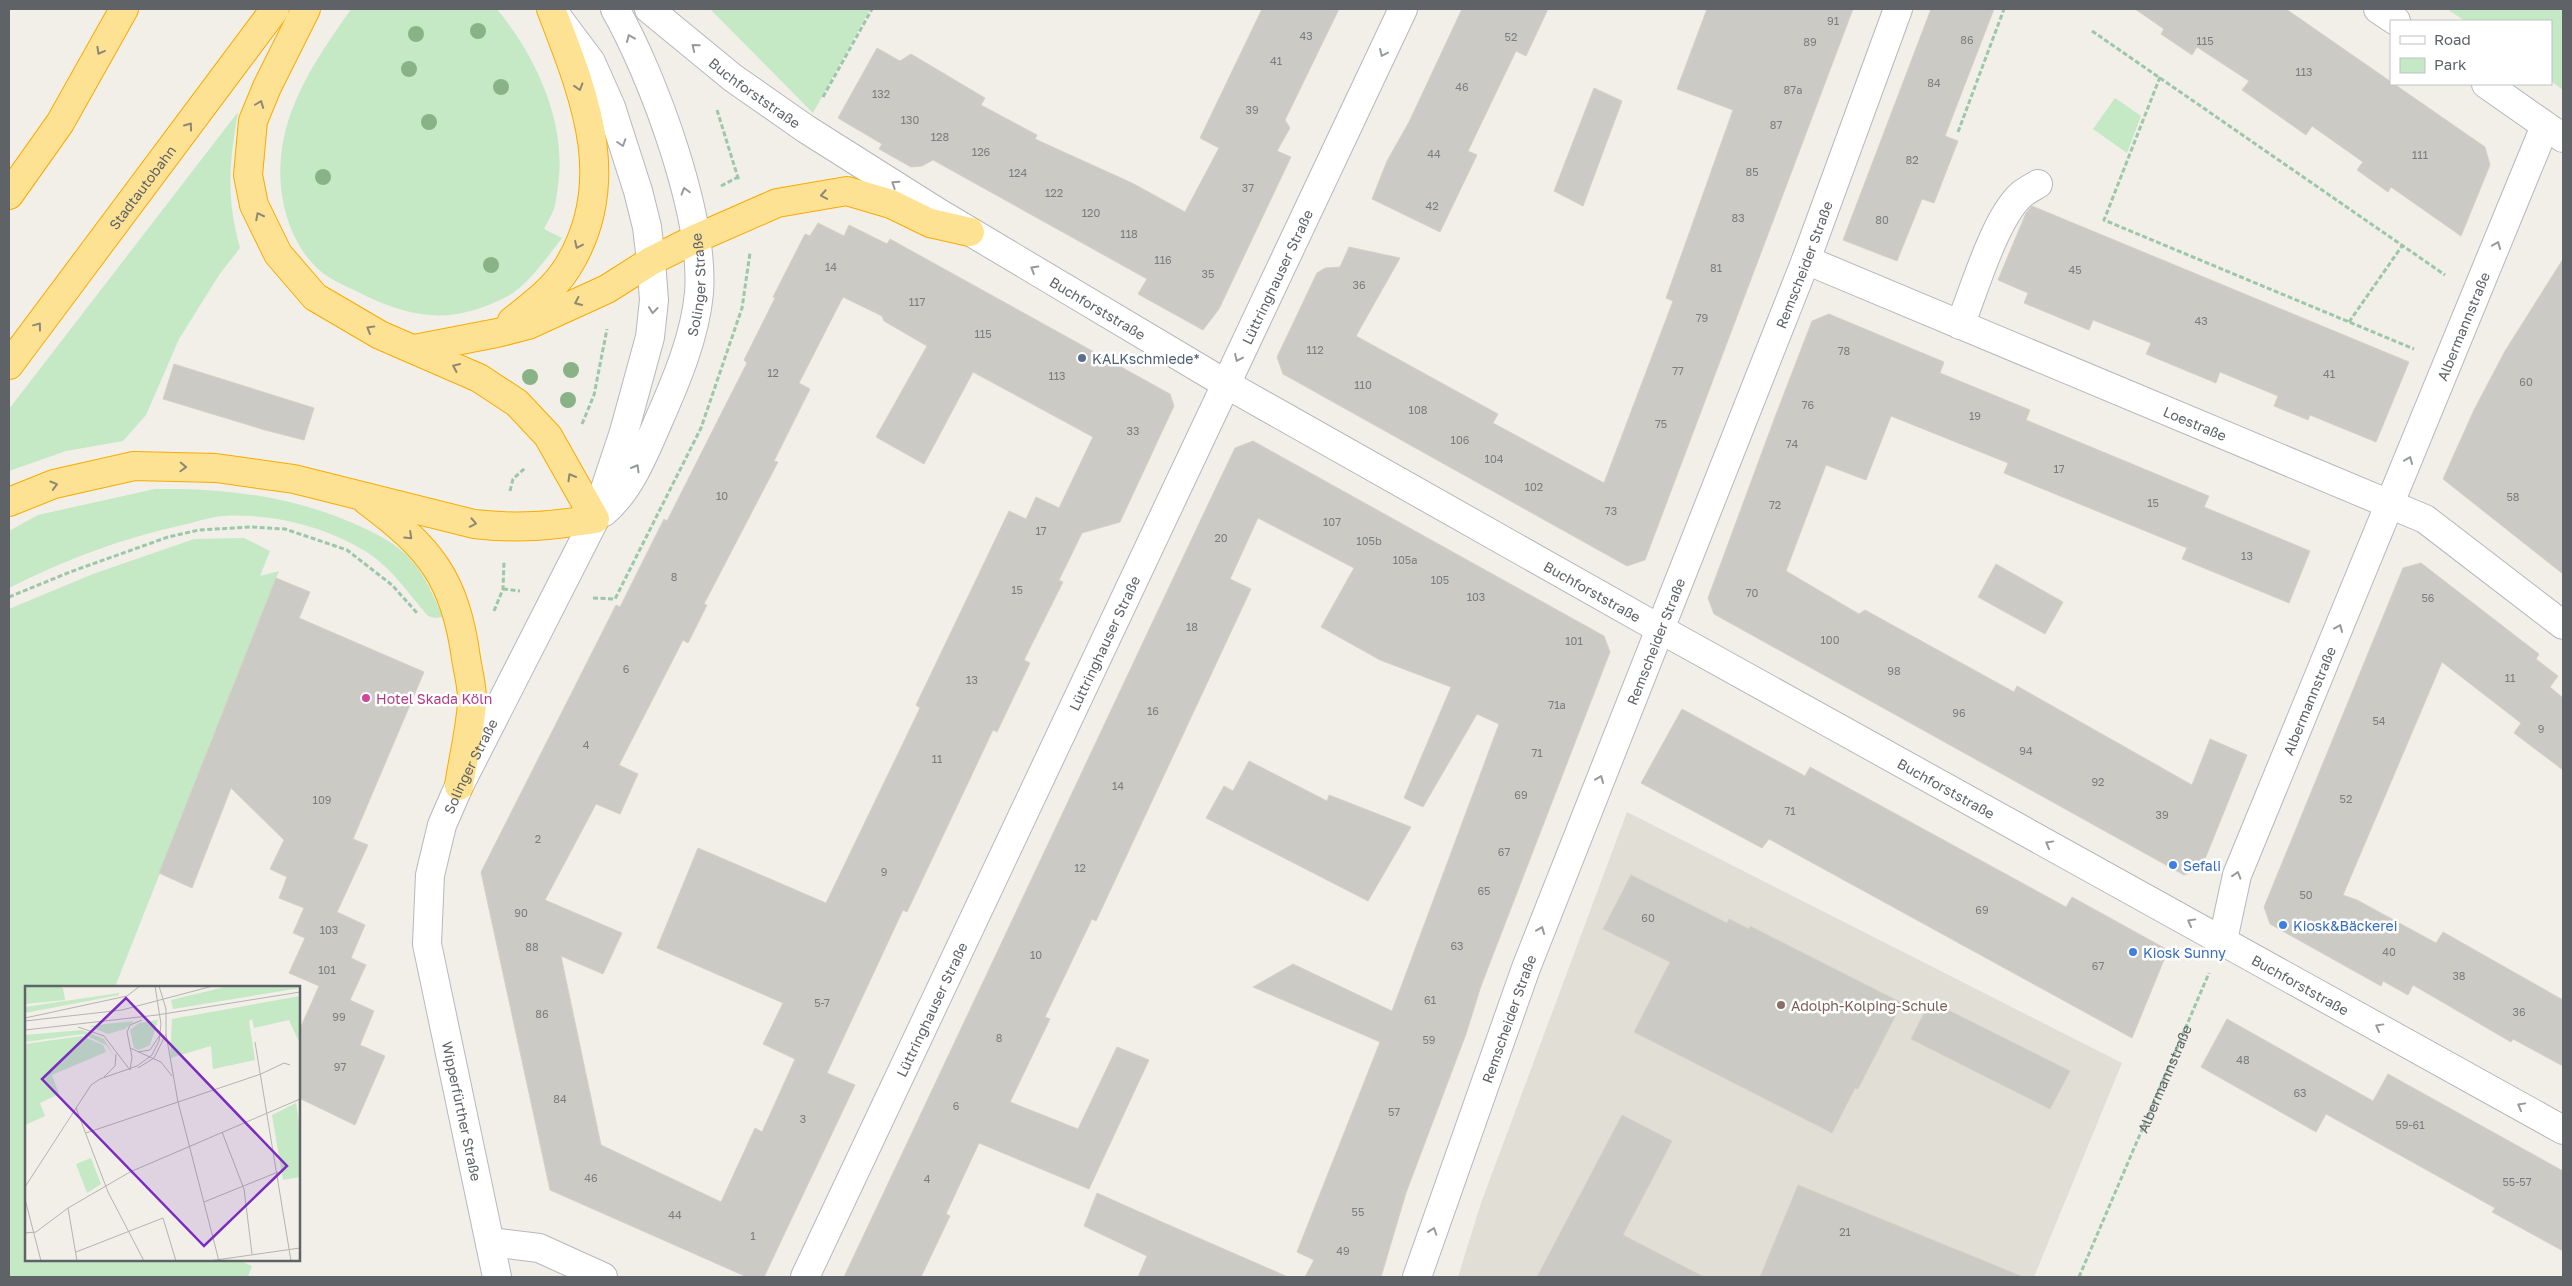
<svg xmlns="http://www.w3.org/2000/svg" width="2572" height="1286" font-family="'Golos Text',sans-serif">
	<rect width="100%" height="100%" fill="#f1efe8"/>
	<path fill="#e1ded6" d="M1627,812L2122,1063L2034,1277H1458L1481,1203Z"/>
	<g fill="#c5e8c5">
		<path d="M351,9H497C536,57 567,122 558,186C557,193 556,202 554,209C551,216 547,223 544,229L562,238C549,255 527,286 508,296C454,324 417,320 364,295C349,287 331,281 318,269C289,242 277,196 281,157C286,101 320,54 351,9Z"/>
		<path d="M710,9H870L813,113Z"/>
		<path d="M2447,9H2563V90L2551,81V21H2465Z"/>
		<path d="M2115,98L2141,116L2127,153L2093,129Z"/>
		<path d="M238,112C229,164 226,197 240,248L219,275L179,339L146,415L123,441L66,451L9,471V409Z"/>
		<path d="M155,489C225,488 291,496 355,524C375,533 397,543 412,561C426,577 434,597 443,617L435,618L428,616C409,594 390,566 365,551C324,526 271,513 223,516C210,517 196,522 183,525C122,538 64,560 9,588V531L38,515Z"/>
		<path d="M244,538L270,551L260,576L279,571L115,987H26V1260H238L252,1266L248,1277H9V609L93,574L194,539Z"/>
	</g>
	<g fill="#cccac5" stroke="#d6d1c6" fill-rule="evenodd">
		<path d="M1262,9H1339L1285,120L1290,128L1277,151L1291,157L1219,309L1203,330L1138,294L1147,279L933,160L922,166L911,167L879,149L882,144L838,118L877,48L900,61L911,54L985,98L981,105L1037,135L1035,139L1132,183L1185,212L1219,148L1200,138Z"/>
		<path d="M1462,9H1548L1526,56L1516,51L1468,151L1477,155L1440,232L1372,199L1387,161L1409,122Z"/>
		<path d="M1707,9H1853L1645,560L1627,566L1283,374L1277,357L1317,273L1325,268L1340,267L1349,247L1400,258L1356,336L1498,414L1493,423L1604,483L1673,301L1666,298L1733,110L1677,89Z"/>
		<path d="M1931,9H1994L1945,136L1958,141L1934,203L1922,199L1897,261L1843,240Z"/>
		<path d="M2135,9H2286L2384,77L2485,147L2490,165L2461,236L2391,187L2388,192L2357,170L2363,162L2312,126L2306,135L2242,90L2249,81L2197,47L2192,55L2161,34L2164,29Z"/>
		<path d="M1594,88L1622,101L1583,206L1554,191Z"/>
		<path d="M2032,206L2409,362L2376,442L2310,415L2308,420L2274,406L2278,396L2220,372L2216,383L2146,354L2151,343L2093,320L2089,330L2024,303L2028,293L1998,280L2026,213Z"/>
		<path d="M818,223L844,236L849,225L887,244L890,239L1170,394L1174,406L1120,522L1082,533L1059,580L1063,582L1024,660L1030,663L997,732L993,730L907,912L903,910L827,1073L855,1085L764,1277H747L550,1190L481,872L616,605L620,607L664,519L667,521L722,412L747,363L744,360L775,298L773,297L805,234L810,236ZM843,297L882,316L884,321L927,346L876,437L924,464L973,372L1093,437L1059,508L1036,497L1026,519L1009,511L916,705L920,708L826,903L698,848L657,948L783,1003L763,1044L795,1059L762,1132L755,1128L721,1202L601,1145L561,956L603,974L622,933L545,900L596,804L620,814L638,774L619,765L683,640L688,643L707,605L704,604L778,462L774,461L810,389L799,383Z"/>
		<path d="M2563,259V574L2443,479L2474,410L2505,351Z"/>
		<path d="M1829,314L1944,362L1940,373L2030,410L2026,420L2209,496L2204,507L2310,551L2289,603L2182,559L2187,548L2004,473L2008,463L1891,416L1866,480L1826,465L1786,571L1859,614L1865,610L2014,692L2017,686L2192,785L2210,739L2247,755L2201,869L2184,875L1714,614L1708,598L1775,417L1812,321Z"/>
		<path d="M174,364L314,408L304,440L265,430L163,399Z"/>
		<path d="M1253,441L1604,636L1610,652L1481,986L1466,1034L1406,1193L1381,1277H1305L1314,1260L1297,1252L1380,1042L1253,987L1293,964L1392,1011L1499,724L1477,714L1423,807L1404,798L1451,687L1380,660L1321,627L1354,568L1258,518L1230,579L1251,589L1096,921L1092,919L1045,1017L1050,1019L1010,1102L1078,1129L1117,1047L1149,1060L1089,1189L979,1143L946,1214L950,1216L921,1277H844L1212,496L1235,448Z"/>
		<path d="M2421,563L2539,654L2536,659L2558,676L2550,687L2563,698V770L2514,733L2521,723L2442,662L2343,895L2357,900L2436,943L2443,932L2563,1000V1066L2513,1039L2511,1042L2413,985L2408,995L2383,981L2381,986L2270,924L2264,907L2403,568Z"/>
		<path d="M1996,564L2063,602L2045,634L1978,597Z"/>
		<path d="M276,578L310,592L299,618L424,672L353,839L368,845L337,912L365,925L351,958L366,965L350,1000L374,1011L360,1045L385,1056L355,1125L299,1098V1031L319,986L289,973L305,938L293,933L304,908L279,898L287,877L270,869L284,840L231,788L192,888L159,873Z"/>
		<path d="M1682,709L1805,776L1810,767L2066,907L2072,897L2168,950L2132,1038L1769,839L1762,848L1641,783Z"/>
		<path d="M1249,761L1327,801L1329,795L1411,827L1368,901L1206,818L1224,786L1233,791Z"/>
		<path d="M1631,875L1727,923L1729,919L1749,929L1750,926L1902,1003L1858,1089L1855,1088L1832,1133L1634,1032L1670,962L1603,929Z"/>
		<path d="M1930,1001L2070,1071L2050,1109L1911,1039Z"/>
		<path d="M2227,1019L2373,1101L2388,1074L2563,1171V1251L2492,1212L2495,1208L2326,1114L2316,1132L2201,1067Z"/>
		<path d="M1622,1115L1672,1141L1623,1235L1704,1277H1537Z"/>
		<path d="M1798,1185L2021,1276V1277H1760Z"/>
		<path d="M1097,1193L1162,1222L1288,1277H1138L1147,1256L1084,1226Z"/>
	</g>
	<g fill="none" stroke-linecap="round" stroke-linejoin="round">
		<defs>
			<g id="minor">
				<path id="s2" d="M649,9L733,78L806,129L939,213L1226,384L1660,629L2563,1130"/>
				<path d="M2378,9L2396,21"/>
				<path d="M2486,84L2563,138"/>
				<path id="s3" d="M1806,260L2425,519L2563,625"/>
				<path d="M1960,325C1974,291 1995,217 2022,194C2027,190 2033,187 2038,184"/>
				<path id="s4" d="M604,512C630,490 645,452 658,422C676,381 695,337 699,293C705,216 653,76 615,9"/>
				<path id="s5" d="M2223,940L2237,875L2545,126"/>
				<path d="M490,1242L539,1248L603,1277"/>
				<path id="s6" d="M497,1277L427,944L430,875L442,825L459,786L595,519L624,432L650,337L654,300L651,261L647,227L638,191L611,107L591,62L558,18"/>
				<path id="s7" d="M805,1277L1403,9"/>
				<path id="s8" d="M1417,1277L1526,968L1806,260L1898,9"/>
			</g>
			<g id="highway">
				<path d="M9,195L60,123L124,9"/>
				<path d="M512,321C531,306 553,290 567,268C621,182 584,95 551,9"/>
				<path d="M414,349L497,333L528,325L607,289L651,261L695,239L777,203L847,191L891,204L930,223L970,232"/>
				<path id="s9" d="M9,365L275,9"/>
				<path d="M367,501C430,548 455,578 466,658C468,672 473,689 472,703C470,731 463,759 459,786"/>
				<path d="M9,502L54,484L134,466L216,468L294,479L474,524C519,529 551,526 595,519L548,436L517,403L479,378L380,335L315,297L278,254L254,205L248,175L253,121L267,87L306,9"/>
			</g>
		</defs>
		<use href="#minor" stroke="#b5b8bc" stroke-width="30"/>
		<use href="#highway" stroke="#f9ab00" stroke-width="30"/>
		<g stroke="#9cc7a9" stroke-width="3" stroke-dasharray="5 2.5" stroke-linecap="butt">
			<path d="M2092,31L2445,275"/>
			<path d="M2160,77L2104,220L2414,349"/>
			<path d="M823,97L872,9"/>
			<path d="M717,110L739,181"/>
			<path d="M1958,132L2004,9"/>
			<path d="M721,186L738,177"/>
			<path d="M2349,322L2402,246"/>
			<path d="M582,424L594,395L607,329"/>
			<path d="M510,491L513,479L525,468"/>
			<path d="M503,589L520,591"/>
			<path d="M9,597L70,572L168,537L199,530L251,527L285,529L347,550L392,585L418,614"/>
			<path d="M593,598L615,599L701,428L742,308L750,253"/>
			<path d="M494,611L503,589L504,562"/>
			<path id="s1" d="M2079,1277L2209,973"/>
		</g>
		<use href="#minor" stroke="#fff" stroke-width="28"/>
		<use href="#highway" stroke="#fde293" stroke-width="28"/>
	</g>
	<g fill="#89b387">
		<circle cx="478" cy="31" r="8"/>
		<circle cx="416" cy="34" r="8"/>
		<circle cx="409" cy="69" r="8"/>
		<circle cx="501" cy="87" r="8"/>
		<circle cx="429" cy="122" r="8"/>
		<circle cx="323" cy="177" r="8"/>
		<circle cx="491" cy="265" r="8"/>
		<circle cx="571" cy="370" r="8"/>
		<circle cx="530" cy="377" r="8"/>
		<circle cx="568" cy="400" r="8"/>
	</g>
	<defs><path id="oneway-chevron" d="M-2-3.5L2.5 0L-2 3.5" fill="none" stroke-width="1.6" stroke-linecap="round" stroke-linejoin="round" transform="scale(1.25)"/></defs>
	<g stroke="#979a9d">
		<use href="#oneway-chevron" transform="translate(630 38) rotate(-113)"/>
		<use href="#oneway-chevron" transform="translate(695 47) rotate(-141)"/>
		<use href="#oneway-chevron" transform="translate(1383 53) rotate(115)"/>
		<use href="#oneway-chevron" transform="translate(622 143) rotate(72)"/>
		<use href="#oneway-chevron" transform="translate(895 184) rotate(-147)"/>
		<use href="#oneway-chevron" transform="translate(685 191) rotate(-106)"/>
		<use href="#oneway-chevron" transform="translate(2497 245) rotate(-68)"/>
		<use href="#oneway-chevron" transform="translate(1034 269) rotate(-149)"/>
		<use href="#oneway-chevron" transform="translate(653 310) rotate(96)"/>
		<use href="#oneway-chevron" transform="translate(1238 358) rotate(115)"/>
		<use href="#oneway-chevron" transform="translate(2409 460) rotate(-68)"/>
		<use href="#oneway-chevron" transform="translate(636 468) rotate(-60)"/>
		<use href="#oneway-chevron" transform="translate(2339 628) rotate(-67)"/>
		<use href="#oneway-chevron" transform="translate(1600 779) rotate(-68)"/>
		<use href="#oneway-chevron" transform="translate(2049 844) rotate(-151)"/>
		<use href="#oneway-chevron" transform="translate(2237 875) rotate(-73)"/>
		<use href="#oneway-chevron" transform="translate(2191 922) rotate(-151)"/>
		<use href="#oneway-chevron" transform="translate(1541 930) rotate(-68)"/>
		<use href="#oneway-chevron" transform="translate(2379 1027) rotate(-151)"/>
		<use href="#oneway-chevron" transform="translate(2521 1106) rotate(-151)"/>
		<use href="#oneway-chevron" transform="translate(1433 1231) rotate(-71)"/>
	</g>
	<g stroke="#8e8975">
		<use href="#oneway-chevron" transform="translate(100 51) rotate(119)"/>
		<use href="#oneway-chevron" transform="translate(579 87) rotate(73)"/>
		<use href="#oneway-chevron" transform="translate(260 104) rotate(-69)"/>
		<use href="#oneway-chevron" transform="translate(189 126) rotate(-54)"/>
		<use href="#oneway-chevron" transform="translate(824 195) rotate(170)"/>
		<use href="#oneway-chevron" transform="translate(259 216) rotate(-117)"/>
		<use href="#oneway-chevron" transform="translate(578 245) rotate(115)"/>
		<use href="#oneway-chevron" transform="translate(578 302) rotate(155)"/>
		<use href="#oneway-chevron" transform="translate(38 326) rotate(-53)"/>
		<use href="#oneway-chevron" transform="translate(370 329) rotate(-150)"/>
		<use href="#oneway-chevron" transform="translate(456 367) rotate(-156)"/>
		<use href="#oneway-chevron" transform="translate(183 467) rotate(2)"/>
		<use href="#oneway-chevron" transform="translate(571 477) rotate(-120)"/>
		<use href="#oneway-chevron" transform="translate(54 485) rotate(-17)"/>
		<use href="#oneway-chevron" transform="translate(473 523) rotate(11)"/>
		<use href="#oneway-chevron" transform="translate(409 536) rotate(43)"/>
	</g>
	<circle fill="#5c6f8a" stroke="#fff" stroke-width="2" cx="1082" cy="358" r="5"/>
	<circle fill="#d1479c" stroke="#fff" stroke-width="2" cx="366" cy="698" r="5"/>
	<g fill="#3f7fe0" stroke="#fff" stroke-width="2">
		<circle cx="2173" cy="865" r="5"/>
		<circle cx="2283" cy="925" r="5"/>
		<circle cx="2133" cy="952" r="5"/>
	</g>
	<circle fill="#8d6e63" stroke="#fff" stroke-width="2" cx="1781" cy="1005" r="5"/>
	<g text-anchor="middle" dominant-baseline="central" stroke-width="5" stroke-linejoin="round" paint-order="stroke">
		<g font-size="11" fill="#7a7d7f">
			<text x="1833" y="20">91</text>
			<text x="1306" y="35">43</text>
			<text x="1511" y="36">52</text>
			<text x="1967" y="39">86</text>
			<text x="2205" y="40">115</text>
			<text x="1810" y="41">89</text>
			<text x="1276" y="60">41</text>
			<text x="2304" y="71">113</text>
			<text x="1934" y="82">84</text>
			<text x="1462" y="86">46</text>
			<text x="1793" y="89">87a</text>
			<text x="881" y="93">132</text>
			<text x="1252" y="109">39</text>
			<text x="910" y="119">130</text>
			<text x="1776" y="124">87</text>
			<text x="940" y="136">128</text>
			<text x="981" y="151">126</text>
			<text x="1434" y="153">44</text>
			<text x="2420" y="154">111</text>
			<text x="1912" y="159">82</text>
			<text x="1752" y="171">85</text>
			<text x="1018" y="172">124</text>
			<text x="1248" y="187">37</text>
			<text x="1054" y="192">122</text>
			<text x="1432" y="205">42</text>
			<text x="1091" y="212">120</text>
			<text x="1738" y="217">83</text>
			<text x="1882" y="219">80</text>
			<text x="1129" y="233">118</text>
			<text x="1163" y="259">116</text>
			<text x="831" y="266">14</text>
			<text x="1716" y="267">81</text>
			<text x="2075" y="269">45</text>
			<text x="1208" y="273">35</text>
			<text x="1359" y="284">36</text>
			<text x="917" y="301">117</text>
			<text x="1702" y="317">79</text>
			<text x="2201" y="320">43</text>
			<text x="983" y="333">115</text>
			<text x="1315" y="349">112</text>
			<text x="1844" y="350">78</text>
			<text x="1678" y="370">77</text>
			<text x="773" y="372">12</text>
			<text x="2329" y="373">41</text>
			<text x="1057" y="375">113</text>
			<text x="2526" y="381">60</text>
			<text x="1363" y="384">110</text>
			<text x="1808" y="404">76</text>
			<text x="1418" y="409">108</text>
			<text x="1975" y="415">19</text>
			<text x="1661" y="423">75</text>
			<text x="1133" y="430">33</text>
			<text x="1460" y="439">106</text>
			<text x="1792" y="443">74</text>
			<text x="1494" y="458">104</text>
			<text x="2059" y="468">17</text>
			<text x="1534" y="486">102</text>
			<text x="722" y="495">10</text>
			<text x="2513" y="496">58</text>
			<text x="2153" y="502">15</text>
			<text x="1775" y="504">72</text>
			<text x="1611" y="510">73</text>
			<text x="1332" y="521">107</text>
			<text x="1041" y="530">17</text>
			<text x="1221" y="537">20</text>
			<text x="1369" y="540">105b</text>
			<text x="2247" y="555">13</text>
			<text x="1405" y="559">105a</text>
			<text x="674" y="576">8</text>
			<text x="1440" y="579">105</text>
			<text x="1017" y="589">15</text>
			<text x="1752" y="592">70</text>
			<text x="1476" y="596">103</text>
			<text x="2428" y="597">56</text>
			<text x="1192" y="626">18</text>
			<text x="1830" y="639">100</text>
			<text x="1574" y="640">101</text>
			<text x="626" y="668">6</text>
			<text x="1894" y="670">98</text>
			<text x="2510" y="677">11</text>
			<text x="972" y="679">13</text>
			<text x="1557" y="704">71a</text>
			<text x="1153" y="710">16</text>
			<text x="1959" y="712">96</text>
			<text x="2379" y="720">54</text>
			<text x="2541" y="728">9</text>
			<text x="586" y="744">4</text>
			<text x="2026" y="750">94</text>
			<text x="1537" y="752">71</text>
			<text x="937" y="758">11</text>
			<text x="2098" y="781">92</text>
			<text x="1118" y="785">14</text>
			<text x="1521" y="794">69</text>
			<text x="2346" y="798">52</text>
			<text x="322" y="799">109</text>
			<text x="1790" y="810">71</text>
			<text x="2162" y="814">39</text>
			<text x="538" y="838">2</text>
			<text x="1504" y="851">67</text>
			<text x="1080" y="867">12</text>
			<text x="884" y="871">9</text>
			<text x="1484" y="890">65</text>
			<text x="2306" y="894">50</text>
			<text x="1982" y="909">69</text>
			<text x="521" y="912">90</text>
			<text x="1648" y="917">60</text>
			<text x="329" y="929">103</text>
			<text x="1457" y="945">63</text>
			<text x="532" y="946">88</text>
			<text x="2389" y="951">40</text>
			<text x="1036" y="954">10</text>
			<text x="2098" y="965">67</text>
			<text x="327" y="969">101</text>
			<text x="2459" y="975">38</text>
			<text x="1430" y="999">61</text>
			<text x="822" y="1002">5-7</text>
			<text x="2519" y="1011">36</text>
			<text x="542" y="1013">86</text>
			<text x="339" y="1016">99</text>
			<text x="999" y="1037">8</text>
			<text x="1429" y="1039">59</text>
			<text x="2243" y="1059">48</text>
			<text x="340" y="1066">97</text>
			<text x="2300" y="1092">63</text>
			<text x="560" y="1098">84</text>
			<text x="956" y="1105">6</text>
			<text x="1394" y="1111">57</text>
			<text x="803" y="1118">3</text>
			<text x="2410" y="1124">59-61</text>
			<text x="591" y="1177">46</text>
			<text x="927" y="1178">4</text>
			<text x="2517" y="1181">55-57</text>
			<text x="1358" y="1211">55</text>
			<text x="675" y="1214">44</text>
			<text x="1845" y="1231">21</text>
			<text x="753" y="1235">1</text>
			<text x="1343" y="1250">49</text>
		</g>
		<g font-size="14" fill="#5f6368" stroke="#fff">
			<text stroke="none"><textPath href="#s2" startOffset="135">Buchforststraße</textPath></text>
			<text stroke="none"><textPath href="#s9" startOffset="222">Stadtautobahn</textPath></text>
			<text stroke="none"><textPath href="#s8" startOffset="1084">Remscheider Straße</textPath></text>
			<text stroke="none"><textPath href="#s7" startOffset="1106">Lüttringhauser Straße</textPath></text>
			<text stroke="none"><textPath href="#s4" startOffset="250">Solinger Straße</textPath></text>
			<text stroke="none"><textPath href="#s2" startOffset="540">Buchforststraße</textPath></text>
			<text stroke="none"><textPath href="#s5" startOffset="660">Albermannstraße</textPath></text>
			<text stroke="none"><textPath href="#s3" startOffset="422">Loestraße</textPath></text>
			<text stroke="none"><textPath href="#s2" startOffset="1110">Buchforststraße</textPath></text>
			<text stroke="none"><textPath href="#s8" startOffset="679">Remscheider Straße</textPath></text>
			<text stroke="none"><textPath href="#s7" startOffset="701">Lüttringhauser Straße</textPath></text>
			<text stroke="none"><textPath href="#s5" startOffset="255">Albermannstraße</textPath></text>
			<text stroke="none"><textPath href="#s6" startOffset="526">Solinger Straße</textPath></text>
			<text stroke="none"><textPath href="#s2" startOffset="1515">Buchforststraße</textPath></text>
			<text stroke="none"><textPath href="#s2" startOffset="1920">Buchforststraße</textPath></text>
			<text stroke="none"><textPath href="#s7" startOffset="296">Lüttringhauser Straße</textPath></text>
			<text stroke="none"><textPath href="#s8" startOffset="274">Remscheider Straße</textPath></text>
			<text stroke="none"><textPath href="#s1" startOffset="216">Albermannstraße</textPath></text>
			<text transform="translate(462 1111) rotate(78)">Wipperfürther Straße</text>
		</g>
		<g font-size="14" fill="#4e5e75" stroke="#fff" text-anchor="start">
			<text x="1092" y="358">KALKschmiede*</text>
		</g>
		<g font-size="14" fill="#b23c85" stroke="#fff" text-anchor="start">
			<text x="376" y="698">Hotel Skada Köln</text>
		</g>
		<g font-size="14" fill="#366cbe" stroke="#fff" text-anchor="start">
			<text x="2183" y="865">Sefali</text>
			<text x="2293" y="925">Kiosk&amp;Bäckerei</text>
			<text x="2143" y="952">Kiosk Sunny</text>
		</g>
		<g font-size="14" fill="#785e54" stroke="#fff" text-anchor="start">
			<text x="1791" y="1005">Adolph-Kolping-Schule</text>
		</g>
	</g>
	<g transform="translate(25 986)">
		<rect width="275" height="275" fill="#f1efe8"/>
		<path d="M0,0H34L38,2L40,14L0,18ZM204,0H275V2L148,23L146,14ZM94,7V9L0,27V21ZM275,10V58L264,34L229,42L227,33L224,35L230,74L188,83L186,60L145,72L147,33ZM133,34L125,59L114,64L109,62L105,44L114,37ZM109,35L100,43L83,48L64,40ZM57,44L79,53L90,71L81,59L58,48L0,56V49ZM57,50L78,59L81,66L27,89L34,108L15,117L20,130L0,139V58ZM271,117L275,144V191L258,194L247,129ZM66,172L76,198L62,207L51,178Z" fill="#c5e8c5"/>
		<path fill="none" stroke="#b3b3b1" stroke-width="1" d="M0,32L102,10L115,0M0,35L97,24L188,0M53,41L79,50L105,84L107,71L102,46L105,39L117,34M0,44L132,29L275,6M141,48L153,116L194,275M230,56L266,275M105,62L136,76L147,90M113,66L125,64L135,49M113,82L129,72L141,48V23L134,0M79,91L90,80L91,68M51,122L83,206L119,275M197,146L219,203L227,268M61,147L236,88L259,77L265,79M0,201L66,99L75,93L112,80L127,69L134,55L136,38L130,0M0,213L16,275M179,216L253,186M43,222L52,275M0,247L11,246L43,222L105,186L275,113M51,266L138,232L151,275M184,275L275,262"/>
		<path fill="#7b2cbf" fill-opacity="0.15" stroke="#7b2cbf" stroke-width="2.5" d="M101,12L262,180L179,260L17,93Z"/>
		<rect width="275" height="275" fill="none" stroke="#5f6368" stroke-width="2.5"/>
	</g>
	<rect width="2572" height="1286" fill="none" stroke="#5f6368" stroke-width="20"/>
	<rect x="2390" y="20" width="162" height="65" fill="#ffffff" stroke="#bfc1c3"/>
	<rect x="2400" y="36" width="25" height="8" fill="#ffffff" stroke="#bfc1c3"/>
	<text x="2434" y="45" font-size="15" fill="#5f6368">Road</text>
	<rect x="2400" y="58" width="25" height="15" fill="#c5e8c5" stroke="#bfc1c3"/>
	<text x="2434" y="70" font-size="15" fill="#5f6368">Park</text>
</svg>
